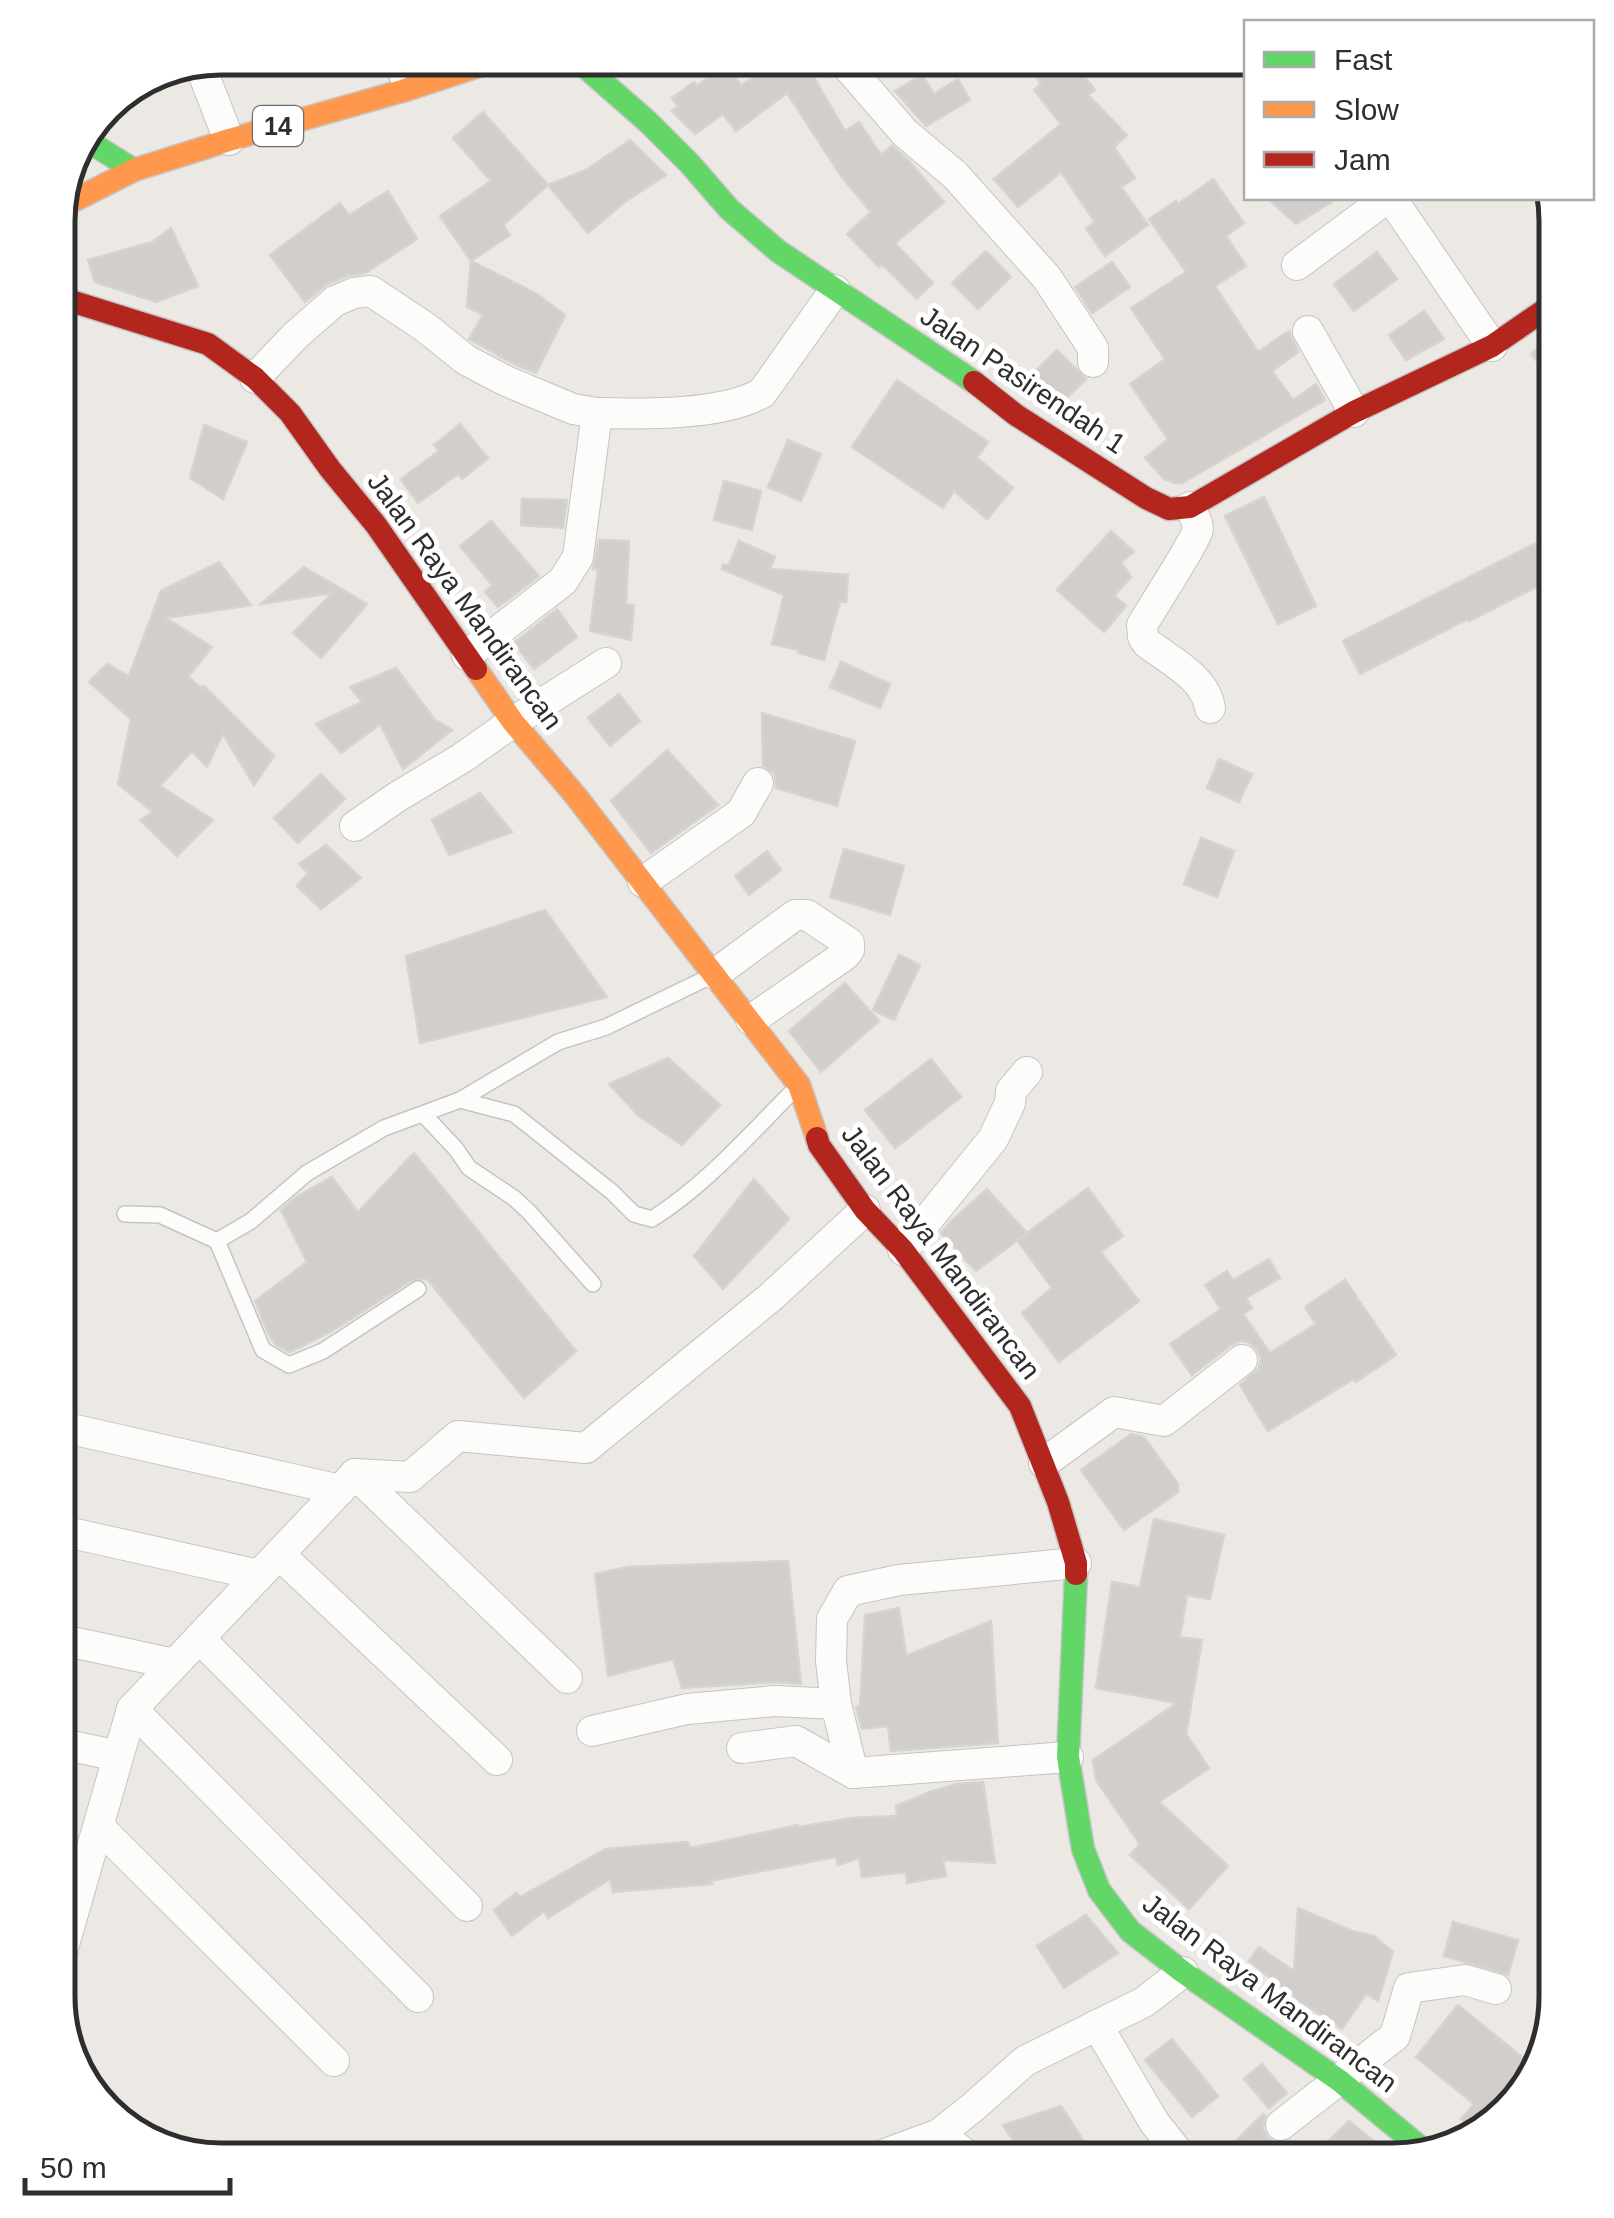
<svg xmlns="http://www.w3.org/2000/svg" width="1614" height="2218" font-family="Helvetica,sans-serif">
	<rect width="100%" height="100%" fill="#ece8e4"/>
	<g fill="#d1cecb" stroke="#d7d4d0" stroke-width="2.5">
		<path d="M788,58H803L845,131L859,122L881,155L892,146L908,160L944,202L895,243L933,283L917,299L882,264L879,267L847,234L871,212L841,176L787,93L736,131L723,114L695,134L672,111L678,106L672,98L694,82L697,86L726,65L741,85Z"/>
		<path d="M1025,58H1074V64L1095,90L1088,95L1127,135L1114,147L1135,178L1121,187L1148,225L1105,256L1086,228L1095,222L1061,172L1018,207L994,179L1061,124L1034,90L1041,84Z"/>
		<path d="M922,75L934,94L958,79L970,100L926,126L895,91Z"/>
		<path d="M483,112L548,185L503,225L510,235L471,261L440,216L491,181L453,138Z"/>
		<path d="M630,140L666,175L626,201L588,233L548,185L586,170Z"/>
		<path d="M1213,179L1244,223L1226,236L1246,266L1215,286L1258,352L1289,331L1298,352L1272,371L1293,400L1316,384L1325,400L1182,483H1174L1164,479L1145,458L1168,439L1130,384L1165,359L1131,308L1186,272L1149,219L1176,201L1178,204Z"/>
		<path d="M388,191L417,239L365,273L347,276L327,284L305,302L270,255L340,203L349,215Z"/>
		<path d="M1267,198H1338L1296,224Z"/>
		<path d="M171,228L198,286L156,302L95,282L88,260L152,242Z"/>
		<path d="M986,251L1011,277L978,309L952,283Z"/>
		<path d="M1377,252L1397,279L1354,311L1334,284Z"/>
		<path d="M471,261L537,294L565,315L536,373L514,364L469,339L483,315L467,307Z"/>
		<path d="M1112,262L1130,287L1092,313L1075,287Z"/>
		<path d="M1424,311L1444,339L1406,360L1389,335Z"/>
		<path d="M1556,333V384L1531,354Z"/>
		<path d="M1057,350L1086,379L1054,410L1020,386Z"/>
		<path d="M897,380L988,442L977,458L1013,488L987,519L954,491L943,508L852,447Z"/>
		<path d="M460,424L488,458L462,479L458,474L418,503L401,479L439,451L434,445Z"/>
		<path d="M204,425L247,442L223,499L190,478Z"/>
		<path d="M788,440L821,454L801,501L768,487Z"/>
		<path d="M724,481L761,491L752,530L714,520Z"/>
		<path d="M1264,497L1316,606L1278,624L1225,516Z"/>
		<path d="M522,499L567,500L563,528L521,525Z"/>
		<path d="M491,521L539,576L498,607L485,592L492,585L460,546Z"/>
		<path d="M1111,531L1134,552L1121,562L1131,577L1114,596L1126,606L1104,632L1057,590Z"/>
		<path d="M1556,533V577L1469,621L1468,619L1360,674L1343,641Z"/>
		<path d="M599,540L629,541L626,605H634L631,640L590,631L598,569H593Z"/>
		<path d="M739,541L775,557L770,569L848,575L846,602L840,601L824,660L798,653L799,650L772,644L784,595L722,569L723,565H729Z"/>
		<path d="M219,562L251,605L166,618L212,647L188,677L201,688L204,686L274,756L254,785L223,734L207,767L192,751L160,786L213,820L177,856L140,820L153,812L118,784L131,719L89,682L107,664L129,676L161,591Z"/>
		<path d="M304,567L367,604L321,658L293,633L332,593L261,604Z"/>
		<path d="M557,609L577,637L534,669L514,643Z"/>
		<path d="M841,662L890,684L880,708L830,687Z"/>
		<path d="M396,668L435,720L452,730L403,769L380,724L341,753L316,724L362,702L350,687Z"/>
		<path d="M619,694L640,721L610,746L588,718Z"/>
		<path d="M762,713L855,741L837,806L776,788L775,774L763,766Z"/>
		<path d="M667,750L718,805L651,853L611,801Z"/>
		<path d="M1219,759L1252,774L1239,802L1207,788Z"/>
		<path d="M321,774L345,799L298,843L274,818Z"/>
		<path d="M480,793L512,832L449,855L432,820Z"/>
		<path d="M1201,838L1234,851L1217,897L1184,884Z"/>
		<path d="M326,845L361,878L321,909L297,886L308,873L299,864Z"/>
		<path d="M844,849L904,866L890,915L830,897Z"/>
		<path d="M767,851L781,870L749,895L735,876Z"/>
		<path d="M545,910L607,997L420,1043L406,956Z"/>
		<path d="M899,955L920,965L894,1020L873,1010Z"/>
		<path d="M845,983L879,1021L821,1072L789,1031Z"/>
		<path d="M668,1058L720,1105L682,1145L639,1116L609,1084Z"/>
		<path d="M931,1059L961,1097L895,1148L865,1110Z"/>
		<path d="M414,1153L576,1351L524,1398L427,1279L412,1280L332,1331L290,1352L276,1345L268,1333L255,1301L307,1262L281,1210L296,1197L332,1177L358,1212Z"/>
		<path d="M754,1179L789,1219L723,1289L694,1256Z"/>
		<path d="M1088,1188L1123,1236L1101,1252L1139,1301L1059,1362L1022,1313L1052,1288L1017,1240Z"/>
		<path d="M987,1189L1027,1233L976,1271L941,1233L950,1222Z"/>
		<path d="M1269,1259L1280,1278L1246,1298L1252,1308L1243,1314L1270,1353L1316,1324L1305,1307L1345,1280L1396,1355L1356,1382L1354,1379L1268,1431L1240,1385L1259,1368L1261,1358L1256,1348L1248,1342L1240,1341L1231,1345L1192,1375L1170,1344L1221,1309L1205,1285L1227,1271L1233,1280Z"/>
		<path d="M1131,1434L1144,1437L1178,1484V1492L1124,1530L1081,1470Z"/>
		<path d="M1154,1519L1224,1535L1210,1599L1187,1595L1180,1637L1202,1640L1186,1734L1209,1768L1159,1802L1228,1866L1189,1909L1130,1855L1140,1844L1096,1780L1093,1760L1177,1703L1096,1688L1112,1582L1140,1587Z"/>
		<path d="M788,1561L801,1684L774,1682L682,1688L673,1659L608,1676L595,1574L628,1567Z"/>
		<path d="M899,1608L906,1656L991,1621L998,1743L891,1751L888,1726L862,1729L856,1707L860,1706L865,1615Z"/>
		<path d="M983,1782L995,1863L943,1860L946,1876L907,1883L906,1872L862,1877L859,1858L838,1865L836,1857L709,1881L712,1884L613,1892L610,1879L548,1918L544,1911L512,1936L494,1910L516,1893L520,1897L606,1849L687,1842L691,1848L798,1825L799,1827L852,1818L897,1816L896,1806L930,1792L956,1784Z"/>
		<path d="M1298,1908L1352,1931L1374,1936L1393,1952L1378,2001L1366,1994L1342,2029L1298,2000L1249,1961L1259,1947L1294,1971Z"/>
		<path d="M1086,1915L1118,1953L1064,1988L1037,1946Z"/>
		<path d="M1453,1922L1518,1940L1508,1975L1444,1956Z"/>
		<path d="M1458,2005L1537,2069L1535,2078L1480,2134L1461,2119L1474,2104L1416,2057Z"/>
		<path d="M1172,2039L1218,2096L1192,2117L1145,2060Z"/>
		<path d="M1262,2064L1287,2093L1269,2108L1244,2079Z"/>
		<path d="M1061,2106L1096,2160H1025L1003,2125Z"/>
		<path d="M1263,2114L1265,2116L1263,2129L1267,2137L1275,2143L1283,2144L1290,2141L1292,2143L1275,2160H1217Z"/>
		<path d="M1349,2121L1381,2147L1368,2160H1309Z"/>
	</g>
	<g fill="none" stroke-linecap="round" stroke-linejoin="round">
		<defs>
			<g id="lane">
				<path d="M391,58L399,82"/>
				<path d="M460,1100L558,1042L606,1027L711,976"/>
				<path d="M424,1115L456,1149L469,1168L514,1198L530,1213L593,1284"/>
				<path d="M125,1214L160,1215L217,1241L251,1221L307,1173L384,1128L460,1100L514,1114L612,1192L634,1214L652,1219C706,1185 750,1134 795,1089"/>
				<path d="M217,1241L263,1350L289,1365L323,1351L418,1289"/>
			</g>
			<g id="street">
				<path d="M840,58L905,133L955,175L1047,278L1093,348V362"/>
				<path d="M200,65L229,140"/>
				<path d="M1391,198L1492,346"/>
				<path d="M1297,265L1387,198"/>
				<path d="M1308,331L1354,412"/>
				<path d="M255,378L296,335L335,301L354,293L371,291L425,327L466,360L506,381L573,409L597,413"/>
				<path d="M1190,507C1193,513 1198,523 1198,529C1198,537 1149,613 1142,625L1143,637L1147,643C1170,661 1205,677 1210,708"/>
				<path d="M467,655L563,581L578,557L597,413C643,414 721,416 762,393L835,290"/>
				<path d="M355,826L397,797L462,758L513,722L606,663"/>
				<path d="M643,882L741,813L758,783"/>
				<path d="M715,974L795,915H807L849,943V950L845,955L751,1020"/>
				<path d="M903,1250L993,1139L1010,1103L1011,1091L1027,1072"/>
				<path d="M58,1426L340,1490"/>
				<path d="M1044,1463L1114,1412L1164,1421L1242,1360"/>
				<path d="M355,1474L567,1678"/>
				<path d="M58,1530L259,1575"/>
				<path d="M279,1554L497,1760"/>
				<path d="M199,1638L467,1906"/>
				<path d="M58,1639L174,1664"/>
				<path d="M836,1704L831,1661L832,1619L848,1591L899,1580L1076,1563"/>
				<path d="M132,1709L418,1997"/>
				<path d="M592,1731L687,1709L775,1701L836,1704L853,1773"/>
				<path d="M58,1743L118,1756"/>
				<path d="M742,1748L796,1741L853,1773L1068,1757"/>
				<path d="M99,1827L334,2061"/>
				<path d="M63,1948L132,1709L355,1474L410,1477L458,1436L586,1448L772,1296L865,1210"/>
				<path d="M1097,2025L1154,2122L1184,2160"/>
				<path d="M1281,2125L1395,2036L1409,1988L1465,1980L1496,1989"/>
				<path d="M939,2134L973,2160"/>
				<path d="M869,2160L939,2134L972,2108L1025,2061L1144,2002L1183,1972"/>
			</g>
			<g id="fast">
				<path d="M575,58L648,122L690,164L729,209L778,251L974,382"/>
				<path d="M91,143L134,170"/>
				<path d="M1076,1574L1068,1757L1083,1849L1099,1890L1130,1931L1183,1972L1340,2081L1426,2152"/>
			</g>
			<g id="slow">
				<path d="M59,208L134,170L229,140L402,91L503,58"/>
				<path d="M476,669L513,722L575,795L799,1085L817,1138"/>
			</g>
			<g id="jam">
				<path d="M58,297L208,344L255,378L290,413L330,469L376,525L476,669"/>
				<path d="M974,382L1016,415L1146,498L1169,509L1190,507L1354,412L1492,346L1556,302"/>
				<path d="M817,1138L819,1145L865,1210L903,1250L1020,1406L1058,1502L1076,1563V1574"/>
			</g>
		</defs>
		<use href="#lane" stroke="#c5c4c5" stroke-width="18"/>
		<use href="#street" stroke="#c5c4c5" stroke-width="32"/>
		<use href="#fast" stroke="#c5c4c5" stroke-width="25"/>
		<use href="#slow" stroke="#c5c4c5" stroke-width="25"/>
		<use href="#jam" stroke="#c5c4c5" stroke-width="25"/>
		<use href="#lane" stroke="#fcfcfb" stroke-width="15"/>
		<use href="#street" stroke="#fcfcfb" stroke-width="30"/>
		<use href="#fast" stroke="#63d668" stroke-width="22"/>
		<use href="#slow" stroke="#ff974d" stroke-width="22"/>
		<use href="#jam" stroke="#b3261e" stroke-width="22"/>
	</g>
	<g text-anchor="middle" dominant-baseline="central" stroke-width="10" stroke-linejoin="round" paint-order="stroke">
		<rect fill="#fff" stroke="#6d6d6d" stroke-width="2.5" x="253" y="106" width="50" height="40" rx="8"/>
		<g font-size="25" font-weight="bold" fill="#2e2e2e">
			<text x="278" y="126">14</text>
		</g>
		<g font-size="28" fill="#2e2e2e" stroke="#fff">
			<text transform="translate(1023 380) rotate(34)">Jalan Pasirendah 1</text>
			<text transform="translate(465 601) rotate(54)">Jalan Raya Mandirancan</text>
			<text transform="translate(941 1252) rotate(53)">Jalan Raya Mandirancan</text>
			<text transform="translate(1270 1993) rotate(37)">Jalan Raya Mandirancan</text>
		</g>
	</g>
	<path d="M0 0H1614V2218H0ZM221 75H1393A146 146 0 0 1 1539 221V1997A146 146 0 0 1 1393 2143H221A146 146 0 0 1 75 1997V221A146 146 0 0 1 221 75Z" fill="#fff" fill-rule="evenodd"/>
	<path fill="none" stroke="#2e2e2e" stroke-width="5" d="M221 75H1393A146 146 0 0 1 1539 221V1997A146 146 0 0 1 1393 2143H221A146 146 0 0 1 75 1997V221A146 146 0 0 1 221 75Z"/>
	<rect x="1244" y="20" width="350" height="180" fill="#ffffff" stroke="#ababab" stroke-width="2.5"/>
	<rect x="1264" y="52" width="50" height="15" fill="#63d668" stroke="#ababab" stroke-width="2.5"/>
	<text x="1334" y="70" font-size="30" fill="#2e2e2e">Fast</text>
	<rect x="1264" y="102" width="50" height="15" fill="#ff974d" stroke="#ababab" stroke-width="2.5"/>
	<text x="1334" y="120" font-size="30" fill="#2e2e2e">Slow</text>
	<rect x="1264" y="152" width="50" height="15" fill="#b3261e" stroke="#ababab" stroke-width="2.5"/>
	<text x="1334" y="170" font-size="30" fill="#2e2e2e">Jam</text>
	<path d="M25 2178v15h205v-15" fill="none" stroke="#2e2e2e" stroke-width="5"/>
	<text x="40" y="2178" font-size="30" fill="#2e2e2e" stroke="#ffffff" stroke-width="8" paint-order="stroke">50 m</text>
</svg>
